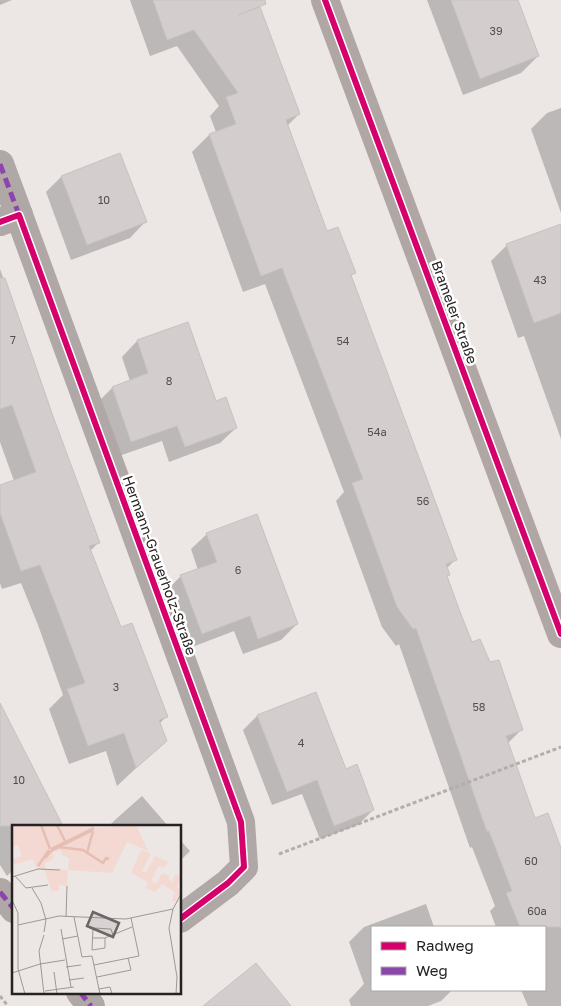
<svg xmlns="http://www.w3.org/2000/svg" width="561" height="1006" font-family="'Golos Text',sans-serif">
	<rect width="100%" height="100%" fill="#ece6e5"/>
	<g fill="#0003">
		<path d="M0,0H12L0,5Z"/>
		<path d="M130,0H231L237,16L299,114L287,126L326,233L354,273L350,277L456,559L446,569L448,575L446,577L471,643L522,729L507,744L535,820L561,851V1006H528L521,990H545V927H496L490,911L495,906L472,847L470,848L399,644L396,646L382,627L336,501L344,492L265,284L243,292L192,152L209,135L216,132L210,116L219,106L177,46L150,56Z"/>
		<path d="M427,0H517L538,56L521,73L463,95Z"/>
		<path d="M561,108V213L531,129L547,113Z"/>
		<path d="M61,177L145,222L130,238L71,260L46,192Z"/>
		<path d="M561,225V439L524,336L518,338L491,261L507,245Z"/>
		<path d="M0,269L53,420L99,542L90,551L120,629L166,717L159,724L166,740L117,786L106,751L69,764L49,709L63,695L38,625L21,583L2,589L0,583V486L14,481L0,442Z"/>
		<path d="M187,323L215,403L236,428L220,443L169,462L162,441L116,457L97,403L112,388L130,381L122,357L137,341Z"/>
		<path d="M207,534L297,624L281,640L243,654L234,631L187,649L165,592L181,576L198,570L191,549Z"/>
		<path d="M257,716L345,770L373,810L358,825L320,839L302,794L272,805L243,730Z"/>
		<path d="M0,755L59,826H14V869L7,876L0,865Z"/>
		<path d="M142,796L168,826H109L116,819Z"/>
		<path d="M180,840L190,851L180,861Z"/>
		<path d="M426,904L434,927H372V990H452L441,1001L428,1006H351L349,1000L364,984L349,942L364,927Z"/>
	</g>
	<g fill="#d3cecd" stroke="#c6c2c1">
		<path d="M153,0H265L266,4L238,15L260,7L300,114L286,120L327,231L338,227L356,273L351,275L457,560L446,564L450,575L447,576L460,612L472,642L480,639L490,662L499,660L523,730L506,736L535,818L548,813L561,848V927H520L506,893L512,891L489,831L487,832L416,628L413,629L397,607L352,483L363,479L282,268L261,276L209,134L236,124L226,97L238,93L194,30L167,40Z"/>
		<path d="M451,0H518L539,56L480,79Z"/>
		<path d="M120,153L147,222L87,245L61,176Z"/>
		<path d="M561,224V313L534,323L506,244Z"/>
		<path d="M0,278H5L54,419L100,543L89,546L121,627L132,623L168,717L159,720L167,741L136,768L124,733L88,746L67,689L85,683L56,606L40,565L21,571L0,513V485L36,472L12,405L0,409Z"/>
		<path d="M188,322L216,401L226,397L237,428L185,447L177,426L131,442L112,387L148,373L137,340Z"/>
		<path d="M257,514L298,624L258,639L250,616L202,634L180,575L217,562L206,533Z"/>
		<path d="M316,692L346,769L357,764L374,810L334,826L317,780L287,792L257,715Z"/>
		<path d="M0,703L63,826H0Z"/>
		<path d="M256,963L291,1006H203Z"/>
	</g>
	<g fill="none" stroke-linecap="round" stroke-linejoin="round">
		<g stroke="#b3adac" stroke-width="3" stroke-dasharray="4 2.5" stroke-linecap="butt">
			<path d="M279,854L561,747"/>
			<path d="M0,996L8,1006"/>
		</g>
		<g stroke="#b0a8a6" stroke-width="28">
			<path d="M0,164L19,215"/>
			<path d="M0,222L19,215L241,822L244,867L228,883L180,919"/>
			<path d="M0,892L14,909"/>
			<path d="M80,992L91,1006"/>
		</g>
		<path stroke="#b0a6a4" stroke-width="28" d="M325,0L561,634"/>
		<g stroke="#8e44ad" stroke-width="5" stroke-dasharray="10 5" stroke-linecap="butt">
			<path d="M0,164L19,215"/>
			<path d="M0,892L14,909"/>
			<path d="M80,992L91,1006"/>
		</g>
		<defs>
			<g id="cycleway">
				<path d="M325,0L561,634"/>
				<path d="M0,222L19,215L241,822L244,867L228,883L180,919"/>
			</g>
		</defs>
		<use href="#cycleway" stroke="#fff" stroke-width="9"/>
		<use href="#cycleway" stroke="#d6006c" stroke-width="6"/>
	</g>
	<g text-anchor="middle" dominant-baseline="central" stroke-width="5" stroke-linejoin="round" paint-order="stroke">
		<g font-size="11" fill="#524e4d">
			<text x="496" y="30">39</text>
			<text x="104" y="199">10</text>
			<text x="540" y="279">43</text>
			<text x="13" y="339">7</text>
			<text x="343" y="340">54</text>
			<text x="169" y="380">8</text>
			<text x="377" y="431">54a</text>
			<text x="423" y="500">56</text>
			<text x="238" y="569">6</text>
			<text x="116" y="686">3</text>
			<text x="479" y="706">58</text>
			<text x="301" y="742">4</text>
			<text x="19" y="779">10</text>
			<text x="531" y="860">60</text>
			<text x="537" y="910">60a</text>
		</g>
		<g font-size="14" fill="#262221" stroke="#fff">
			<text transform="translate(455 312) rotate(70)">Brameler Straße</text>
			<text transform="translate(160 565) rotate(70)">Hermann-Grauerholz-Straße</text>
		</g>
	</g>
	<g transform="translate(12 825)">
		<rect width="169" height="169" fill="#ece6e5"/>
		<path d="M0,0H82L83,3L124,0L136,26L115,17L100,48L56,45L55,61L47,60V66H40L32,44H25L21,34L0,40V35L10,31L6,20L0,22ZM49,25L50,30L57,33L56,45L33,44V38L41,34V27ZM129,25L139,29L130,46L134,48L143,31L156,37L152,43L146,41L139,56L145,59L150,48L158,51L157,55L160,57L163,49L169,52L165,62L169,67L163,77L160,75L163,67L150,59L143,67L134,63L136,57L119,48Z" fill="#f3d9d2" fill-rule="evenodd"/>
		<path fill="none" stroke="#e6beb3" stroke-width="2.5" d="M29,0L38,24M45,0L53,16M46,22L71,25L91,38L94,33L97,34M39,24L82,3M75,28L81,6M33,33L39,26L81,5M26,41L37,25"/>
		<path fill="none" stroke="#9d9897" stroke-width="1" d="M3,51L14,63L36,60M0,52L26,44L48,45M20,63L29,78L34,95L32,107M0,75L6,88V144L13,169M54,92L55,61M62,92L70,132L80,131L88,169M6,100L47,91L114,94L161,84M49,104L59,162M32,110L27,126L32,169M80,113H93L120,102M93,113V123L80,125L81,103L99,104L101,110M50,114L66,111M82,140L127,131L119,93M54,142L69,140M42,147L45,169M0,148L28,139L53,135M85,152L119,145L116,133M57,155L72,153M87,164L98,162L100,169M33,166L62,162M164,169L165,152L157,103L161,84L169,69"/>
		<path fill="#6b6766" fill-opacity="0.15" stroke="#6b6766" stroke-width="2.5" d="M81,87L107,98L101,112L75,101Z"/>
		<rect width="169" height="169" fill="none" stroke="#262221" stroke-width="2.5"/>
	</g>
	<rect x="371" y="926" width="175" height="65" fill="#ffffff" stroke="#a8a7a6"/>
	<rect x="381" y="942" width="25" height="8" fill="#d6006c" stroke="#a8a7a6"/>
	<text x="416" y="951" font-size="15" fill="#262221">Radweg</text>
	<rect x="381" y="967" width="25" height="8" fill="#8e44ad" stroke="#a8a7a6"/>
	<text x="416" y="976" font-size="15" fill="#262221">Weg</text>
</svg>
